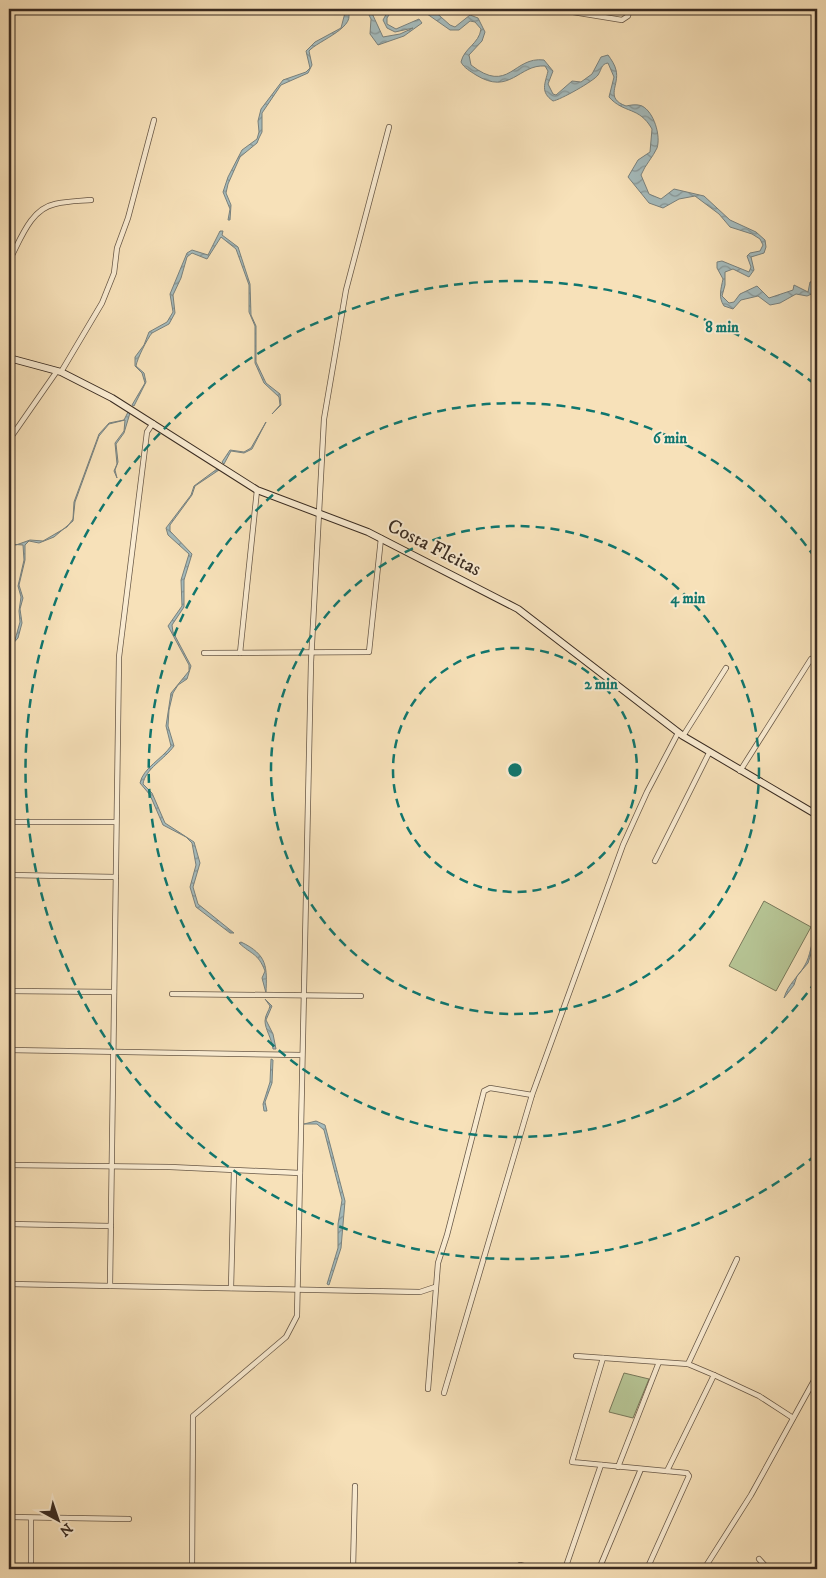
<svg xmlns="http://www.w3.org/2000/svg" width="826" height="1578" font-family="'IM FELL DW Pica',serif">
	<defs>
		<pattern id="water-waves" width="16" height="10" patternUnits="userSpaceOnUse" patternTransform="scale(1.25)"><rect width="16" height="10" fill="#a4babb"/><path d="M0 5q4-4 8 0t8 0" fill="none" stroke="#879798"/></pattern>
	</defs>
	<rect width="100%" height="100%" fill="#f7e1b9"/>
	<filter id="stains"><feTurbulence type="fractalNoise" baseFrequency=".004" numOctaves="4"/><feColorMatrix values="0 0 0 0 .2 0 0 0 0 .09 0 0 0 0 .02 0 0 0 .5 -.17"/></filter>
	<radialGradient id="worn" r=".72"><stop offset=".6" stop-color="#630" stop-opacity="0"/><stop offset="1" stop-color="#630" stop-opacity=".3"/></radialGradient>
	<g fill="#b6c494" stroke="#78785a">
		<path d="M764,901L811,927L776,991L729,966Z"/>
		<path d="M624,1373L649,1379L633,1418L609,1412Z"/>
	</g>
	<g fill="url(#water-waves)" stroke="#79817d">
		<path d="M346,9C361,26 317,41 309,51L312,65L308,73L281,85L262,113V132L259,138L257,143L240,157L228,184L226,193L231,205L230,220H228L230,209L223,192L228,177L242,150L257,139L259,132L258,121L261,109L283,80L306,72L310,68L306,51L315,42L341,28Z"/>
		<path d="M366,9H370L383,37L400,34L413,28L395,32L387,28L383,20L389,9H393L387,18V24L396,29L419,19L422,23L404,36L378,45L370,34L371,19Z"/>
		<path d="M420,9H432L450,25L455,27L470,15L478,18L485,32L482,41L469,55L471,65C509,95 513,56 544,60L553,71L548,84L553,94L556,95L572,81L581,82L592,74L601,57L608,55C611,59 615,65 616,70C620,85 604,98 626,106C631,105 637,104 642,106C654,112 661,136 657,148C653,157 645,165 641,175L649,194L661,199L674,189L704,196L730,220L756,232L765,240L766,247L764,253L751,257L754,270L749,277L733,269L725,272V285L722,296L729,303L734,302L740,294L757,286L769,298L793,290L794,285L808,292L810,282L817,280L814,293L807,296L796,294L780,303L770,305L758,296L741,300L733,309L724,306C718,297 721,289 723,279L717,268V262L722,261L749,272L751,267L747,256L750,253L760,251L763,245L760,239L752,234L730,227L719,214L695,196L679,199L663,208L649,203L628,177L638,160L650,152L652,129C639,106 624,114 609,97L614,77L608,63C601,64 602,69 598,75C594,81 560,100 553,101C540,92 545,84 548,71L545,66C519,64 510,96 476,75C470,71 464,68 461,62C464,48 479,44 481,29L475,22L470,21L459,30H450Z"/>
		<path d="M220,231H223L222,235L238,247L250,284L251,315L256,326V362L266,383L280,394L281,405L272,414L280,405L279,397L264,383L255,363V326L249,312V285L236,249L221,237L207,259L192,253L187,257L181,278L173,295L175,313L169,324L152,333C147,339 137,359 136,366L144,373L146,382L134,406L132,405L145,383L142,373L135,366V357L144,345L149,332L167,322L173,312L170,294L187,253L192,250L208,255Z"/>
		<path d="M128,412L130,413L124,433L116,444L118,462L115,470L117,478L114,471L117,464L115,443L124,431L125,420L109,424L99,436L75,502L73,521L54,537L39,543L29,541L25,545V560L19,585L23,598L20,609L22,623L18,638L9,648L15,640L20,622L19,611L21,597L18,586L24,560L23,545L9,544L16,545L30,540L43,541L67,527L73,519L74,502L99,434L109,423L124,420Z"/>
		<path d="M266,422L252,449L244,453L231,451L224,464L222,462L230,450L244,452L251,448Z"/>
		<path d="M217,469L219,470L195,486L192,495L170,525V531L192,554L184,580V607L172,625L173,632L191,666L187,679L178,685L173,693L169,710L168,726L174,746C165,759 145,769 143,784L152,793L165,823L194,842L200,863L193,887L198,904L234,933H230L196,907L190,887L196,865L192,843L186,837L163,825L150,795L140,783C143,768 162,759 171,746L166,726L171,693L189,671V665L168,626L182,606L181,580L189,554L168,535L166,528L191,495L194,486Z"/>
		<path d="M817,935L808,963L797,976L794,985L784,998C788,984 799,976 805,965C811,955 810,943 817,935Z"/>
		<path d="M241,942C268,955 267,967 266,993L262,978L265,971C258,953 252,955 239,943Z"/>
		<path d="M265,999L272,1006L266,1020L273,1034L276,1049H273C272,1039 265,1029 265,1021C265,1015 269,1011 270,1006Z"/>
		<path d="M271,1059L273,1060L272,1083L265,1102L267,1111H264L263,1104L270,1082Z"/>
		<path d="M316,1121L325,1125L326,1129L345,1201L341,1248L329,1285L327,1284L338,1248V1224L342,1200L324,1130L317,1124H304Z"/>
	</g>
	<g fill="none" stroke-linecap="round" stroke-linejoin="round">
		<defs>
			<g id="street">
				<path d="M573,12L622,20L628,16L630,9"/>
				<path d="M9,261C20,241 30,209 55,204C67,201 79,201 91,200"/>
				<path d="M61,372L102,303L114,273L117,248L128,218L154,120"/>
				<path d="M9,440L57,371"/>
				<path d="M204,653L369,652L381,538"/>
				<path d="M240,653L257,490"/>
				<path d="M683,736L726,668"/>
				<path d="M740,771L811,659"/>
				<path d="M813,813L817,805"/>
				<path d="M10,822H116"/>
				<path d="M655,861L709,753"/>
				<path d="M10,875L116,877"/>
				<path d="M9,991L114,992"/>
				<path d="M172,994L361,996"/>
				<path d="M9,1050L302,1055"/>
				<path d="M9,1111L12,822"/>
				<path d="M9,1165L170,1167L300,1173"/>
				<path d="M9,1224L111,1226"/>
				<path d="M9,1284L420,1292L435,1287"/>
				<path d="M110,1286L119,657L147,432L153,423"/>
				<path d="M231,1288L234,1171"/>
				<path d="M576,1356L688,1364"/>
				<path d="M603,1358L572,1462L687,1473L689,1476L647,1569"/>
				<path d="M714,1375L759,1396L793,1418"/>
				<path d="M428,1389L438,1263L447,1235L484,1091L490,1088L532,1095"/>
				<path d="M444,1393L532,1095L623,845L647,792L678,733"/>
				<path d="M618,1467L659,1362"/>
				<path d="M667,1471L714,1375L688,1364L737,1259"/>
				<path d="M9,1517L129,1519"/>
				<path d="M759,1559L768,1569"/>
				<path d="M520,1565L535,1569"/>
				<path d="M31,1569V1518"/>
				<path d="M192,1569L193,1416L286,1337L297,1316L311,662L324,419L346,290L389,127"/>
				<path d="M353,1569L355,1486"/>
				<path d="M565,1569L601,1465"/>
				<path d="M599,1569L641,1469"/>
				<path d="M704,1569L751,1495L817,1375"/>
			</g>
			<path id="secondary" d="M9,358L61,372L112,398L257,490L368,532L518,609L683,736L817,815"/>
		</defs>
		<use href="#street" stroke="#685847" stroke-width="6"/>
		<use href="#secondary" stroke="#392b21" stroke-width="8"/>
		<use href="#street" stroke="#faecd2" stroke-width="4.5"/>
		<use href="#secondary" stroke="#faecd2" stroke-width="6"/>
	</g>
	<g fill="none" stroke="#0f766e" stroke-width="2.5" stroke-dasharray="9 6">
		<circle cx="515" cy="770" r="122"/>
		<circle cx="515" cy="770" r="244"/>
		<path d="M816 981A367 367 0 1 1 816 559"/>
		<path d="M816 1155A489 489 0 1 1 816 385"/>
	</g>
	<g text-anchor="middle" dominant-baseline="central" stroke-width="4" stroke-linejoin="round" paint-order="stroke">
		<g font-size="20" fill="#392b21" stroke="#faecd2">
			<text transform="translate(434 548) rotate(27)">Costa Fleitas</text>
		</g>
	</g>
	<circle cx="515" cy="770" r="8" fill="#0f766e" stroke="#faecd2" stroke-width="2.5"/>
	<g font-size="15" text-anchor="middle" font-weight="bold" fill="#0f766e" stroke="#faecd2" stroke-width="4" stroke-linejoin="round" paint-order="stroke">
		<text x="722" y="332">8 min</text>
		<text x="670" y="443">6 min</text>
		<text x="688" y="603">4 min</text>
		<text x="601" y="689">2 min</text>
	</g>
	<rect width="826" height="1578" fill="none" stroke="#f7e1b9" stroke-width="30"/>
	<rect x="10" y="10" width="806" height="1558" fill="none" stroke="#392b21" stroke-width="2.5"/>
	<rect x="15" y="15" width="796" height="1548" fill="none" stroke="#392b21"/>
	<g transform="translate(58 1520) rotate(140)" stroke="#faecd2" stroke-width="4" paint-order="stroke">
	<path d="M0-4L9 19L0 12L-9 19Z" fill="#392b21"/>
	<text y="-8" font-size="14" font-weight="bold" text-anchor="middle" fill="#392b21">N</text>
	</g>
	<rect width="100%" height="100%" filter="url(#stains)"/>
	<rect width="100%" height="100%" fill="url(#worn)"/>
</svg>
